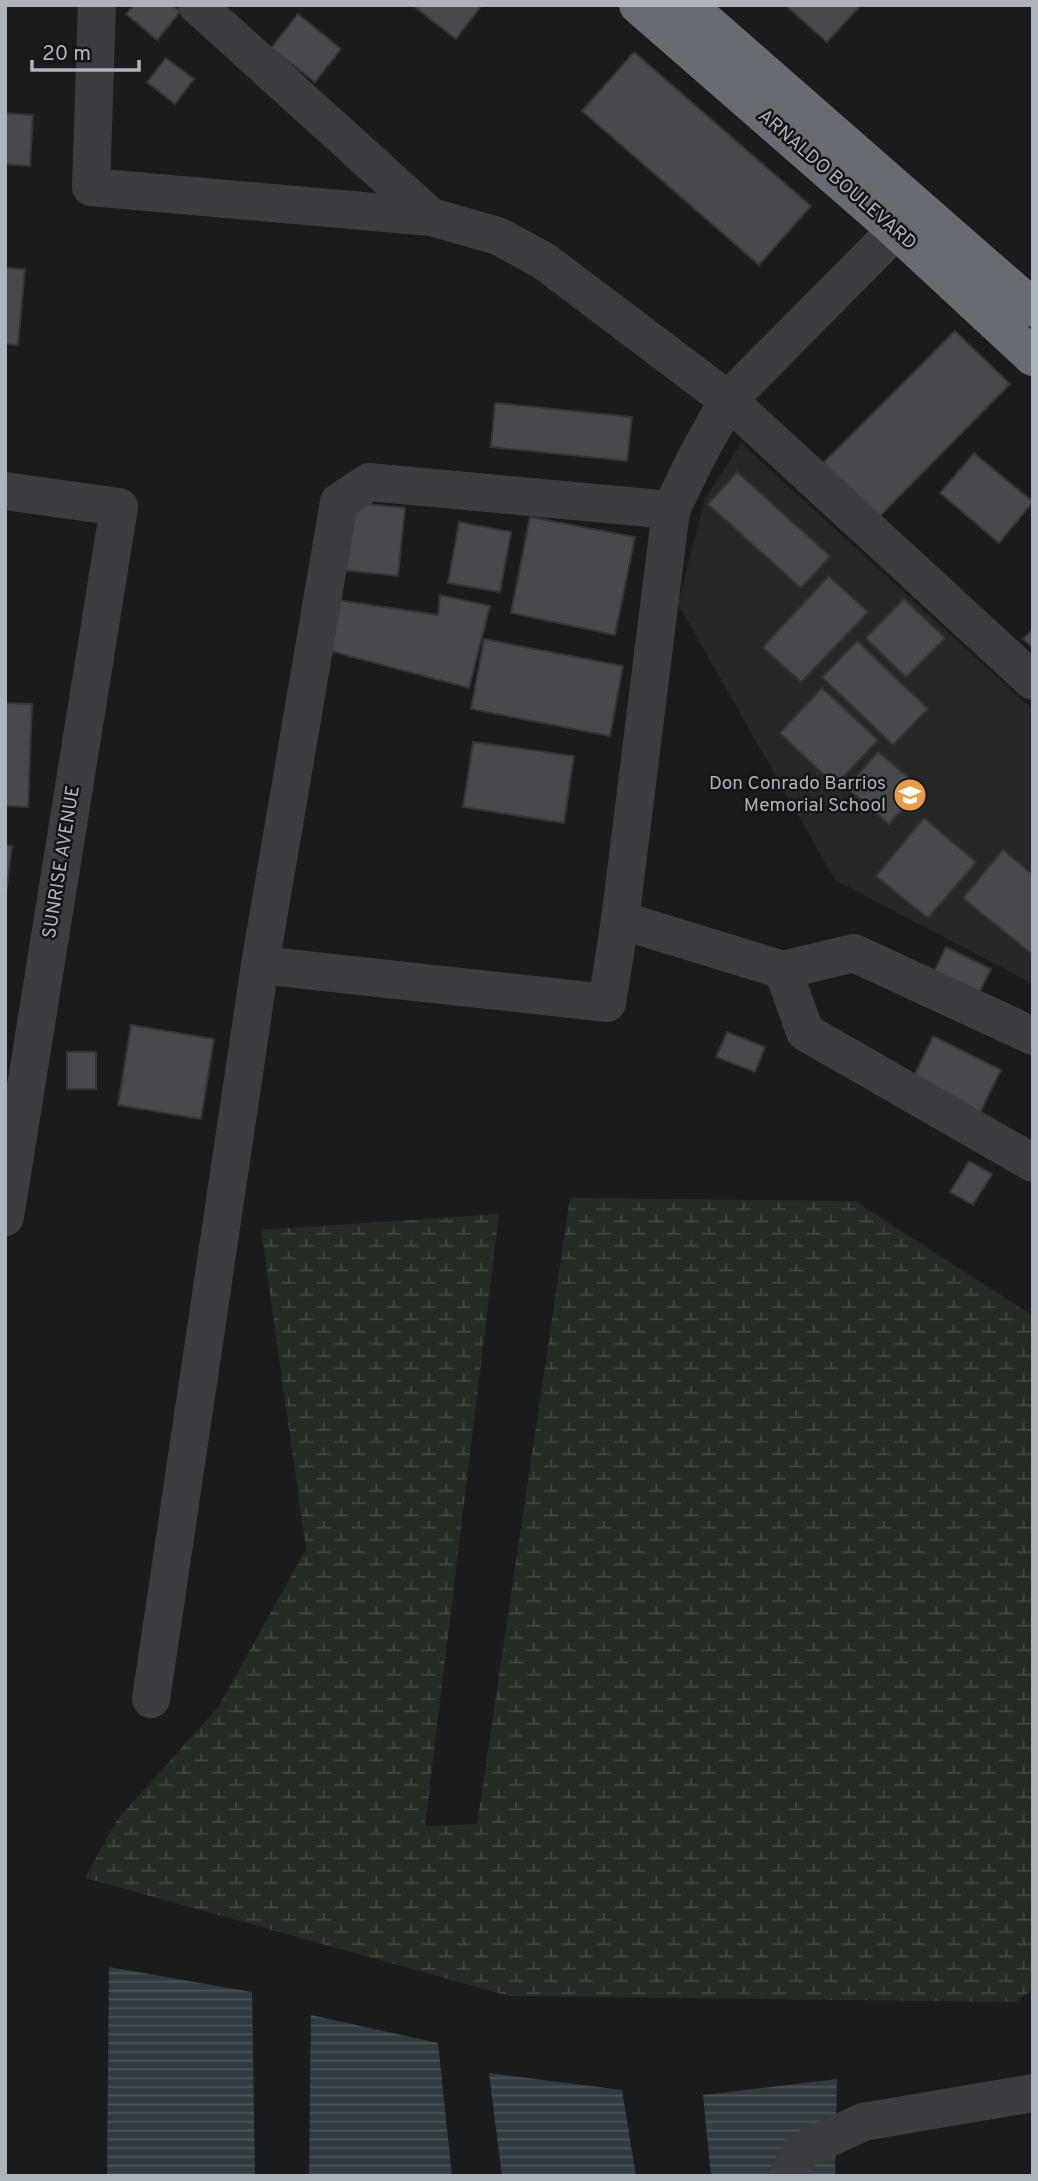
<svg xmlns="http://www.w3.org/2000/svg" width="1038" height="2181" font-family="Overpass,sans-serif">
	<defs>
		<pattern id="wetland-marsh" width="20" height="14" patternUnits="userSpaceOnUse" patternTransform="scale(1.75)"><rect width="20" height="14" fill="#242c24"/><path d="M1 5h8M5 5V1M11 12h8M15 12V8" fill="none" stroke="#414842"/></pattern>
		<pattern id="water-rules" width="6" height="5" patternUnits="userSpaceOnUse" patternTransform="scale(1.75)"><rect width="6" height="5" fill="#313b40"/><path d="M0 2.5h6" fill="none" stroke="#4c555a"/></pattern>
	</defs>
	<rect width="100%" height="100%" fill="#1a1b1c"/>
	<path fill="#262729" d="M741,443L1033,710V984L835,880L678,604L705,499Z"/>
	<path fill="url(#wetland-marsh)" d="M570,1198L855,1201L1033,1316V1989L1016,2002L509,1996L85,1878L117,1820L219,1706L306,1549L261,1230L499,1214L425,1826L477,1824Z"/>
	<g fill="url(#water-rules)">
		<path d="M109,1967L252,1992L255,2176H107Z"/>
		<path d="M311,2015L438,2043L452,2176H309Z"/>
		<path d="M489,2073L622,2090L636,2176H502Z"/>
		<path d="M837,2079L835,2176H711L703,2095Z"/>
	</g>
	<g fill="#47494c" stroke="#343538" stroke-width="2">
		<path d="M134,5H172L180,12L157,40L126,14Z"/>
		<path d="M412,5H482L456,39Z"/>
		<path d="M785,5H861L827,42Z"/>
		<path d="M298,14L341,49L315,82L271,48Z"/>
		<path d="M634,52L811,206L759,265L582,111Z"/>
		<path d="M166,58L194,79L175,104L147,82Z"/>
		<path d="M5,113L33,115L30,166L5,164Z"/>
		<path d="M5,268L25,269L18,345L5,344Z"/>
		<path d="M955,331L1010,384L879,517L823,463Z"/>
		<path d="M495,403L632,417L627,461L491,447Z"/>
		<path d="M974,453L1033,502L999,543L940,493Z"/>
		<path d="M737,472L830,556L801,588L708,504Z"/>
		<path d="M348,502L405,508L398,576L342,570Z"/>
		<path d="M530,517L635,537L615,635L511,613Z"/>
		<path d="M459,522L511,532L500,592L448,583Z"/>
		<path d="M829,576L868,612L801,682L763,647Z"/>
		<path d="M440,595L490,606L469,688L330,651L338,600L438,615Z"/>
		<path d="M904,599L945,638L906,677L866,638Z"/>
		<path d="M1033,629V648L1023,639Z"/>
		<path d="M484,639L623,666L610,736L471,709Z"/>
		<path d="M857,641L928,709L893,745L822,677Z"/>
		<path d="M822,688L878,740L835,785L780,733Z"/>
		<path d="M5,703L32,704L28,807L5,806Z"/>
		<path d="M473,742L574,756L564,823L463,807Z"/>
		<path d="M878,752L921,788L889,824L847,788Z"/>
		<path d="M924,818L976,862L928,918L876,876Z"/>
		<path d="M5,845L12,846L5,902Z"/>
		<path d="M1003,850L1033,875V955L963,898Z"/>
		<path d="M946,947L991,969L976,999L931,977Z"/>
		<path d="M131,1025L214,1039L201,1119L118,1105Z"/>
		<path d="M727,1032L765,1047L755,1072L716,1057Z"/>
		<path d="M933,1036L1001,1070L980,1113L912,1080Z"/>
		<rect x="67" y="1052" width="29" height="37"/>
		<path d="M969,1161L992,1174L973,1205L950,1192Z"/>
	</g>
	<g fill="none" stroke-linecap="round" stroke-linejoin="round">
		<g stroke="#3b3d41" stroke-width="38">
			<path d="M97,5L91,187L431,217L498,236L544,261L728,400L1033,681"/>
			<path d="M197,5L431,217"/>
			<path d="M5,491L119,507L5,1217"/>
			<path d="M620,920L783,970L854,953L1033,1036"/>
			<path d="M260,965L607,1003L620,920L671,510L696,458L728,400L918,208"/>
			<path d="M783,970L805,1032L1033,1163"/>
			<path d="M151,1699L260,965L339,502L369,482L671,510"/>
			<path d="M787,2176L801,2151L863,2122L1033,2093"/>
		</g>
		<g stroke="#686c72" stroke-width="38">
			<path d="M638,5L895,229L1033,357"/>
			<path d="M687,5L1033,308"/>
		</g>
	</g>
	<defs>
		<symbol id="school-disc" viewBox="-11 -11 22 22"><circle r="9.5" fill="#e99c46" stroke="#151517"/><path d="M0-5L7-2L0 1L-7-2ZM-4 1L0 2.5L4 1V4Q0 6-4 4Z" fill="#fff"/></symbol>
	</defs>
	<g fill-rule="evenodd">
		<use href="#school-disc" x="891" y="776" width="38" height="38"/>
	</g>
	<g text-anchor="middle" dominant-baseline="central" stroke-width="5" stroke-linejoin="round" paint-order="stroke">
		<g font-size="19" fill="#aeb4bb" stroke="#151517">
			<text transform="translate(837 180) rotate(41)">ARNALDO BOULEVARD</text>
			<text transform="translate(62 862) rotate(-81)">SUNRISE AVENUE</text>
		</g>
		<g font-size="19" fill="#aeb4bb" stroke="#151517" text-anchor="end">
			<text x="886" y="784">Don Conrado Barrios<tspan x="886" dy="22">Memorial School</tspan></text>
		</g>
	</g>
	<rect width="1038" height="2181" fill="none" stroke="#aeb4bb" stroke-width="14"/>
	<path d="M32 60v10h107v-10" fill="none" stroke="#aeb4bb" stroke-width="3.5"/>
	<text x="42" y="60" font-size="21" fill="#aeb4bb" stroke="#151517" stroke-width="5" paint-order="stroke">20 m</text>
</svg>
